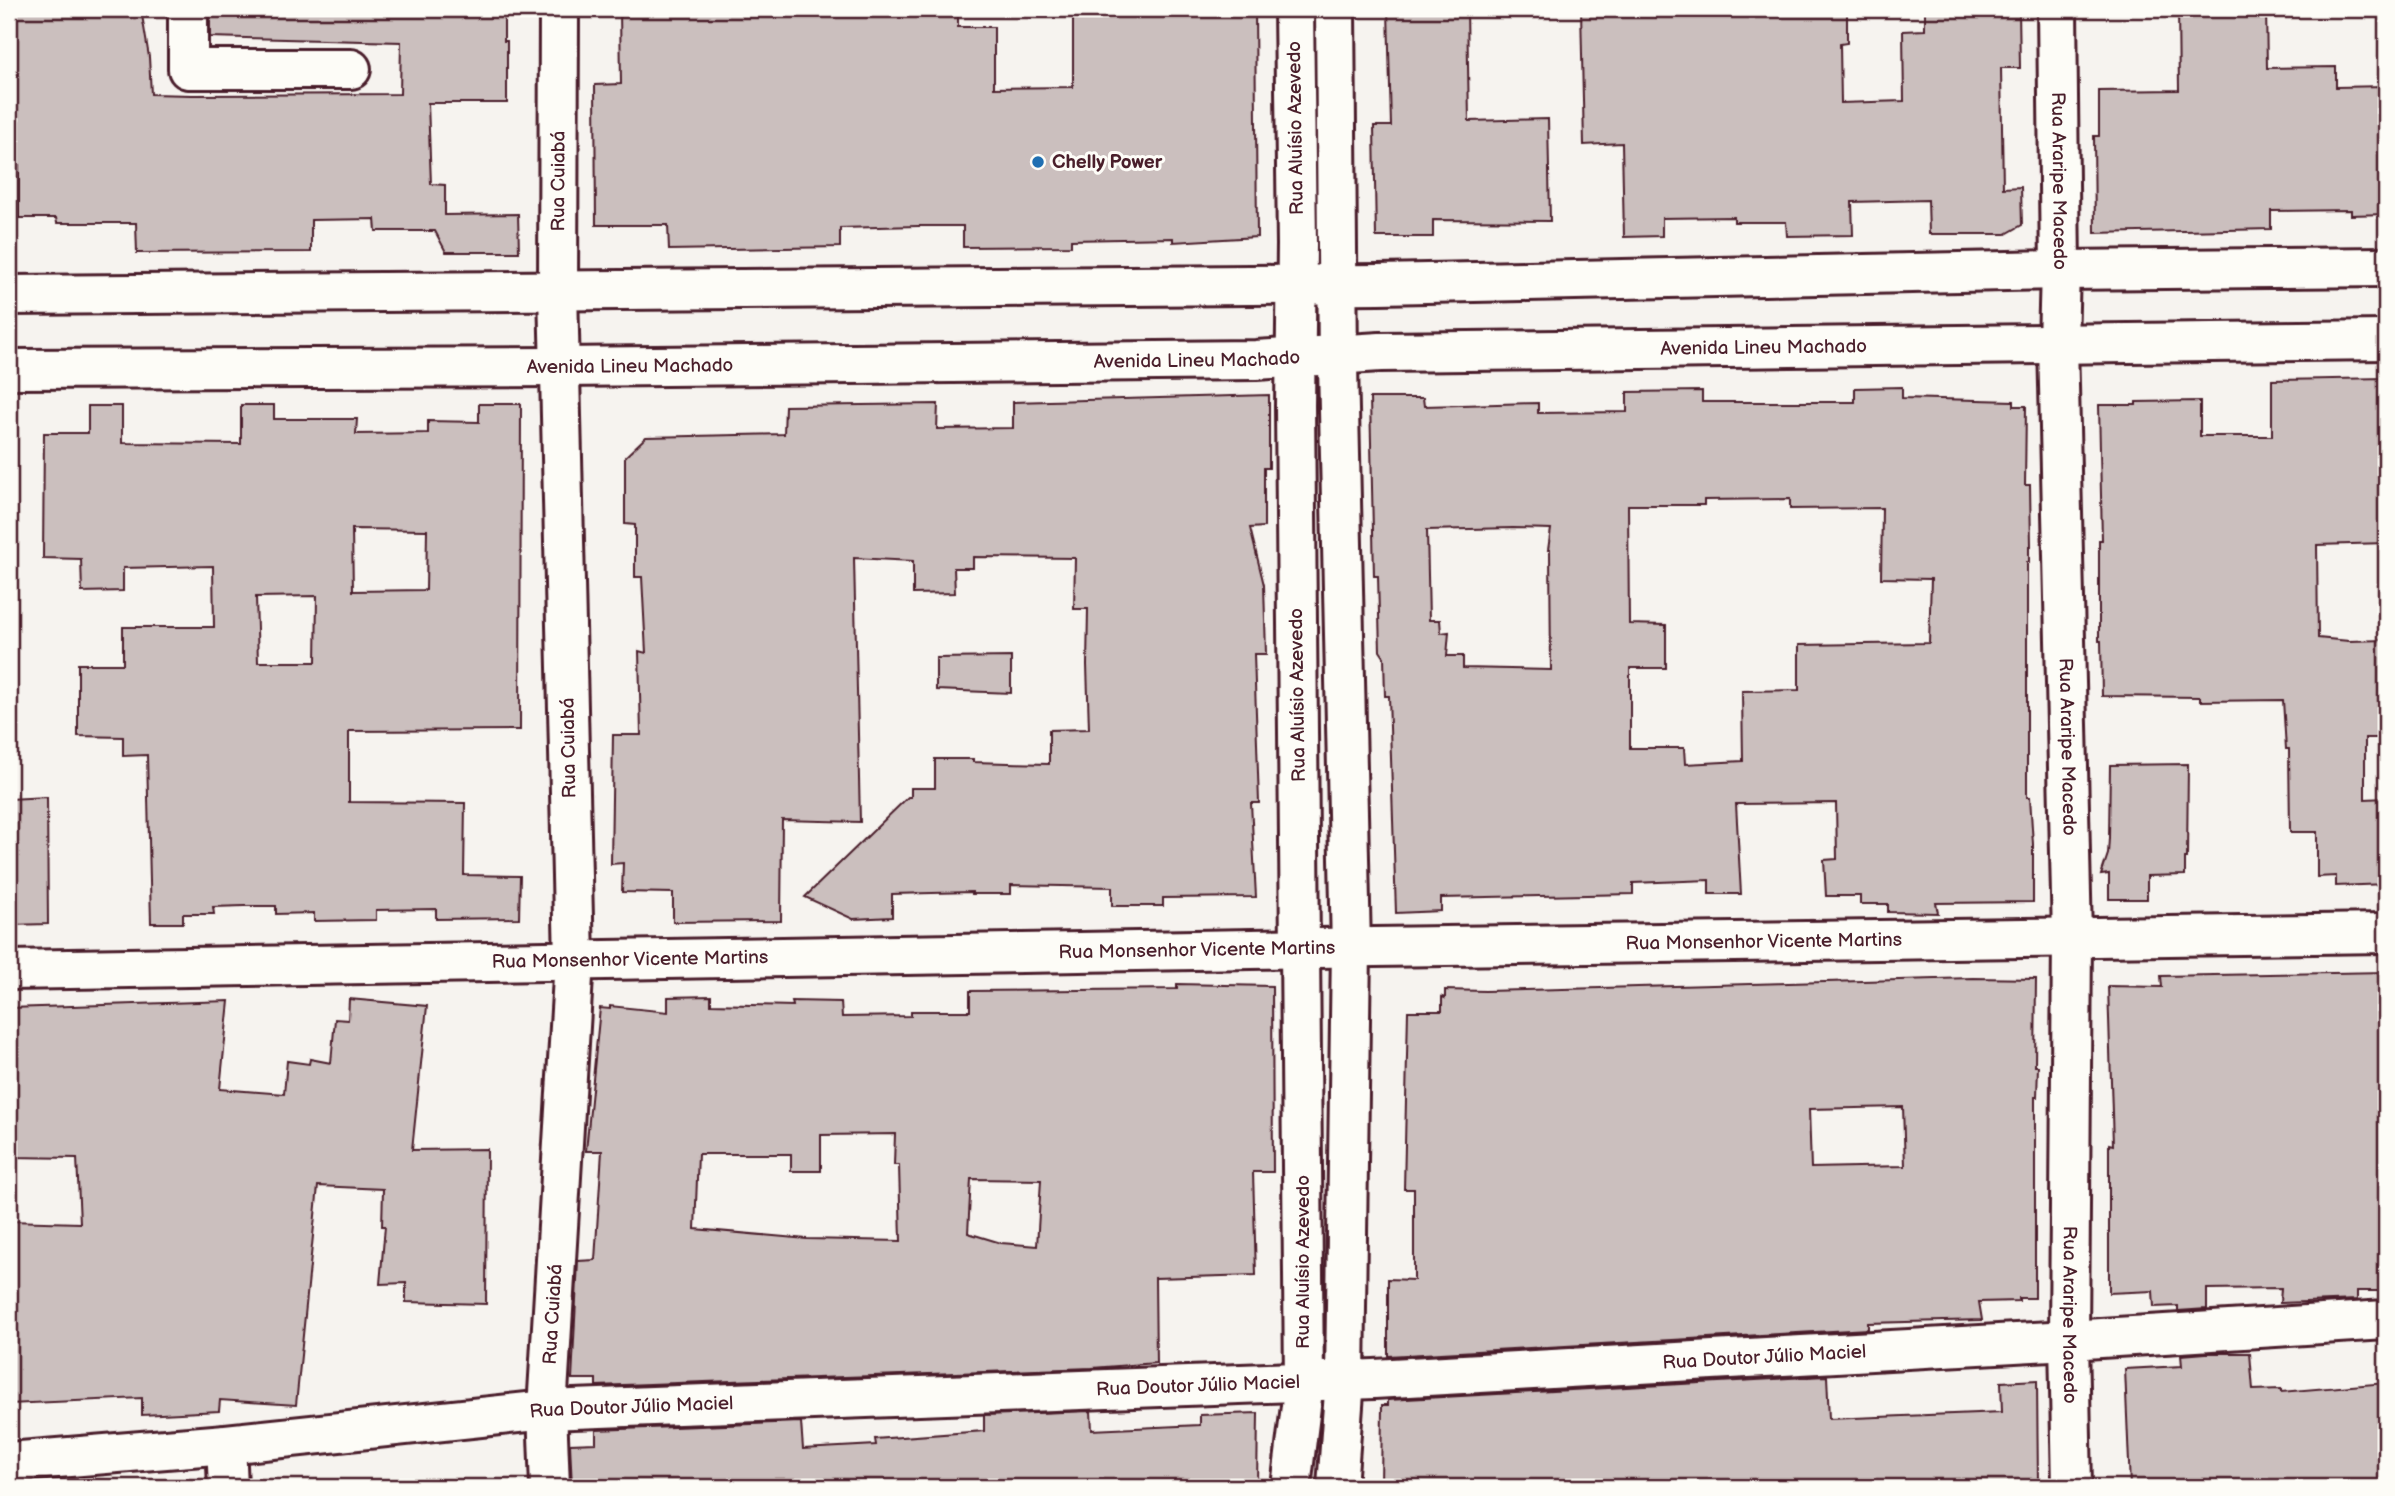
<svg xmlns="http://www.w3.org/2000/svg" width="2395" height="1496" font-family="'Balsamiq Sans',sans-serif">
	<rect width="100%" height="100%" fill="#f6f3ef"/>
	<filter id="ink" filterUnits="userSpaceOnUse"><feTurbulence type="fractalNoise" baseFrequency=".0143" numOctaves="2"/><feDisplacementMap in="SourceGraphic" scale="14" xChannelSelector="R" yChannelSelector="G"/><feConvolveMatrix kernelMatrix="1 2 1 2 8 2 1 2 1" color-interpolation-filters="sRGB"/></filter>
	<g filter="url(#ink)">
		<g fill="#cbbfbe" stroke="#4a1f2b" stroke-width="2" fill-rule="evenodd">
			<path d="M9,9H141L149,57L151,94L192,95L400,94L401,42L210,37V9H504V41H507V103H428L431,184L445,185V215L518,214L519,252H446L435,231H376L375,219L311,220V252L137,253L136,223H57L56,218H19V122H9Z"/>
			<path d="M620,9H958V27H994V88L1073,87V9H1255L1257,237L1173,242V238L1071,240V246L963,247V226H918L840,228V247L669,250L668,225H596L595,85L621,84Z"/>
			<path d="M1388,9H1467L1469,121L1548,119L1550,221L1433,220V237H1376L1374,126H1391Z"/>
			<path d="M1581,9H1847V43L1840,44L1841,103L1904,101L1903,31L1925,30V9H2019L2020,68H2001L2003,188L2021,187L2022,225L2006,234H1929L1928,200L1852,202L1853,235L1787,236L1786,222H1734V217L1662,218V236L1624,237L1622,143L1584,145Z"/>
			<path d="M2178,9H2266L2267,68L2336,67V87L2386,86V214L2351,215V210L2271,211V229L2095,233L2094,136H2099V91L2179,90Z"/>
			<path d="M2386,378V543L2317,545L2318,638L2349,641L2386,640V738H2365V799L2386,798V884L2336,886V876L2317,877V832H2290L2289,749H2286L2283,700L2200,701V697L2102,696L2101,641H2099V540H2102L2099,405H2136V402L2200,401V436H2272V380Z"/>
			<path d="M1902,387V398L2014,401V406H2026L2025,485H2030L2031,546H2029V562H2027V797H2030L2033,844V902L1936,903L1938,913L1888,912V904H1860V896H1826L1824,860L1837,859L1836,803L1736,804L1741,894H1709V880L1633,883V894L1441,898V911L1396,913L1389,696H1385L1384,657L1380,651L1378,576H1374L1370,398H1423L1424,406L1538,403V413L1627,412V392L1702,391V402H1855V388ZM1790,499V509L1882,508L1881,578L1931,579L1929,643L1799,645V690L1742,691L1743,761L1685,764L1684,748H1630V668H1666V625L1629,624L1628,505H1704V500ZM1513,528L1551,529L1548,550H1550L1551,670L1463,668V656H1447L1449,632L1441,633L1440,620H1429L1427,530Z"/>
			<path d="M1269,395V468H1264V527L1250,528L1264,585L1266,654H1254L1259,803H1251L1256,897L1163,898V906H1112V887L1011,885V894H972V892L892,894V917L853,919L805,897L908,797H911V788H935V759H973V762L1049,764V730L1089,729L1087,665L1088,609H1074L1075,558L973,557V568H954L955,593L913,594V561L854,558L860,822L782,820L781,921L673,922V893L622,892L623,863L611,864L613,735H641L639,651L646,653L642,577H635V525L625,524V457L646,437L784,434L785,406L938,404L937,429L1013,428V402Z"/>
			<path d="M479,404H521L520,730L349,731V802L465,803L464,875L520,876L519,918L436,919V909L376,910V920L314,921V913L276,914V906H244L213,907L214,914H183V923H151L147,755L123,756V737L78,736V664H123V627H214L213,566L123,568V591L82,592L81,559L43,558L44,433H88V406H122V443L241,444V405H274V419H357L356,434L428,433V421L479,422ZM352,529L427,530L426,590L353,591ZM317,596L316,662H258L256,597Z"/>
			<path d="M1011,657V693L936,690V658Z"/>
			<path d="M2188,764L2187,858H2185V875L2147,876V899H2109V874L2101,875L2108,854L2109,838L2110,765Z"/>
			<path d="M47,797L48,924L9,925V799Z"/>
			<path d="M2386,972V1291H2357V1300L2280,1303L2281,1288L2207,1289V1309L2178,1311V1306L2154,1307L2153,1291L2109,1293V1144L2113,1145L2108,986L2162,987L2161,976Z"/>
			<path d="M1973,978L2036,979L2035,1066H2038L2037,1097H2035V1298H2019V1301L1979,1302L1982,1320L1868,1323V1329L1388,1356V1279L1414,1280V1189H1404L1408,1011H1442V997L1445,998V990L1485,991ZM1903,1107L1905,1166L1811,1168L1809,1109Z"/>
			<path d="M1177,984L1272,986L1273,1172H1253L1256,1275L1155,1278L1156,1363L1092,1368L596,1386V1379H572L578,1261L595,1260L602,1151H586L600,1008L610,1009V1006L668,1012V997L711,996V1004L793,1006L792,1001L841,1002L842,1017L911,1016V1011H970V991L1177,989ZM895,1134L894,1165H899L901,1241L807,1239L695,1229L698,1154H791V1171H821V1135ZM971,1179L1041,1180L1037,1246L1001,1243L968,1233Z"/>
			<path d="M349,999L427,1006L412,1150L487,1149L486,1304L406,1302V1283L380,1284L385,1226H382L383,1189L318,1186L296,1405L220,1400L219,1411L142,1415V1398L9,1404V1221L80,1223L77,1158L11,1157V1141L9,1142V1008L229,1001L220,1089L284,1094L287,1061L309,1064L310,1059L331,1063L335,1019L348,1020Z"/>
			<path d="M2206,1353H2250L2253,1390L2281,1389V1392L2386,1383V1487H2130L2125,1369L2182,1366L2181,1355Z"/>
			<path d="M1827,1376L1829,1419L2002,1412L2001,1382L2037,1380L2038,1487H1381L1382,1405H1388V1400Z"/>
			<path d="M1091,1411L1092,1430L1200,1425V1415L1258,1413L1257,1487H572L570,1444L596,1443V1430L801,1422L803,1449L876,1445L875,1439L984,1431V1415Z"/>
		</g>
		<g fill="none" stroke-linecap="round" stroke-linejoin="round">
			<defs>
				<g id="street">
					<path d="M188,9V69H351"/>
					<path id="s1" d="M2057,9L2060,270L2058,343L2072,937L2069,1340L2072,1487"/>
					<path id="s2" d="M9,970L1375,947L2386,933"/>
					<path d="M226,1444L228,1487"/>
					<path id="s3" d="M9,1462L226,1444L547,1410L1374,1379L2069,1340L2386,1320"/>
					<path id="s4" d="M550,1487L547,1410L574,960L558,290L559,9"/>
				</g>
				<g id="secondary">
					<path d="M1335,9L1338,365L1351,948L1345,1379L1337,1487"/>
					<path d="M9,295L1379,284L2060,270L2386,267"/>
					<path id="s5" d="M9,369L561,367L1256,360L1380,352L2386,340"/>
					<path d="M1291,1487L1304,1382L1295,406L1297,245L1294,9"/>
				</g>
			</defs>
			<use href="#street" stroke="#4a1f2b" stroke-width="44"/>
			<use href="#secondary" stroke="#4a1f2b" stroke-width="44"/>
			<use href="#street" stroke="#fdfcf7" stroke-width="38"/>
			<use href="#secondary" stroke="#fdfcf7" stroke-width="38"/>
		</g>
	</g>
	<circle fill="#1f6fb2" stroke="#fdfcf7" stroke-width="2.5" cx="1038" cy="162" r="7"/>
	<g text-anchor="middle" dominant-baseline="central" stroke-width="6" stroke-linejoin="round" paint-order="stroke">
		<g font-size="19" fill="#4a1f2b" stroke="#fdfcf7">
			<text transform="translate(1296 128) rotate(-91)">Rua Aluísio Azevedo</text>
			<text stroke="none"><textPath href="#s1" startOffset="172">Rua Araripe Macedo</textPath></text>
			<text stroke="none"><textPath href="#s4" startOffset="1307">Rua Cuiabá</textPath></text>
			<text stroke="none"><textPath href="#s5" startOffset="1755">Avenida Lineu Machado</textPath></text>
			<text stroke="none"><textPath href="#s5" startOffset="1188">Avenida Lineu Machado</textPath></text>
			<text stroke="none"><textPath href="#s5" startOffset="621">Avenida Lineu Machado</textPath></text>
			<text transform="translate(1298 695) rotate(-91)">Rua Aluísio Azevedo</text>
			<text transform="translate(569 748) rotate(-91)">Rua Cuiabá</text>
			<text stroke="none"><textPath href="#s1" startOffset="738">Rua Araripe Macedo</textPath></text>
			<text stroke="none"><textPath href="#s2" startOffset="1755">Rua Monsenhor Vicente Martins</textPath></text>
			<text stroke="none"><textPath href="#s2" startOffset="1188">Rua Monsenhor Vicente Martins</textPath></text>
			<text stroke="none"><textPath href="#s2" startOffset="621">Rua Monsenhor Vicente Martins</textPath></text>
			<text transform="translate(1303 1262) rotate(-90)">Rua Aluísio Azevedo</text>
			<text stroke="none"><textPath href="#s4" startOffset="173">Rua Cuiabá</textPath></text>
			<text stroke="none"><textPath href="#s1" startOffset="1306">Rua Araripe Macedo</textPath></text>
			<text stroke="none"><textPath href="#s3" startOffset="1759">Rua Doutor Júlio Maciel</textPath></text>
			<text stroke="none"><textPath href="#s3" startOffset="1192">Rua Doutor Júlio Maciel</textPath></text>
			<text stroke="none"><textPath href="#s3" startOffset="625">Rua Doutor Júlio Maciel</textPath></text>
		</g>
		<g font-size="19" font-weight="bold" fill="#4a1f2b" stroke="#fdfcf7" text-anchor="start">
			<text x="1052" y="162">Chelly Power</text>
		</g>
	</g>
	<rect width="2395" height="1496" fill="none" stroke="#fdfcf7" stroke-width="35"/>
	<rect x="18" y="18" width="2360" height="1461" fill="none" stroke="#4a1f2b" stroke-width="2.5" filter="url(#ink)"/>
</svg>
